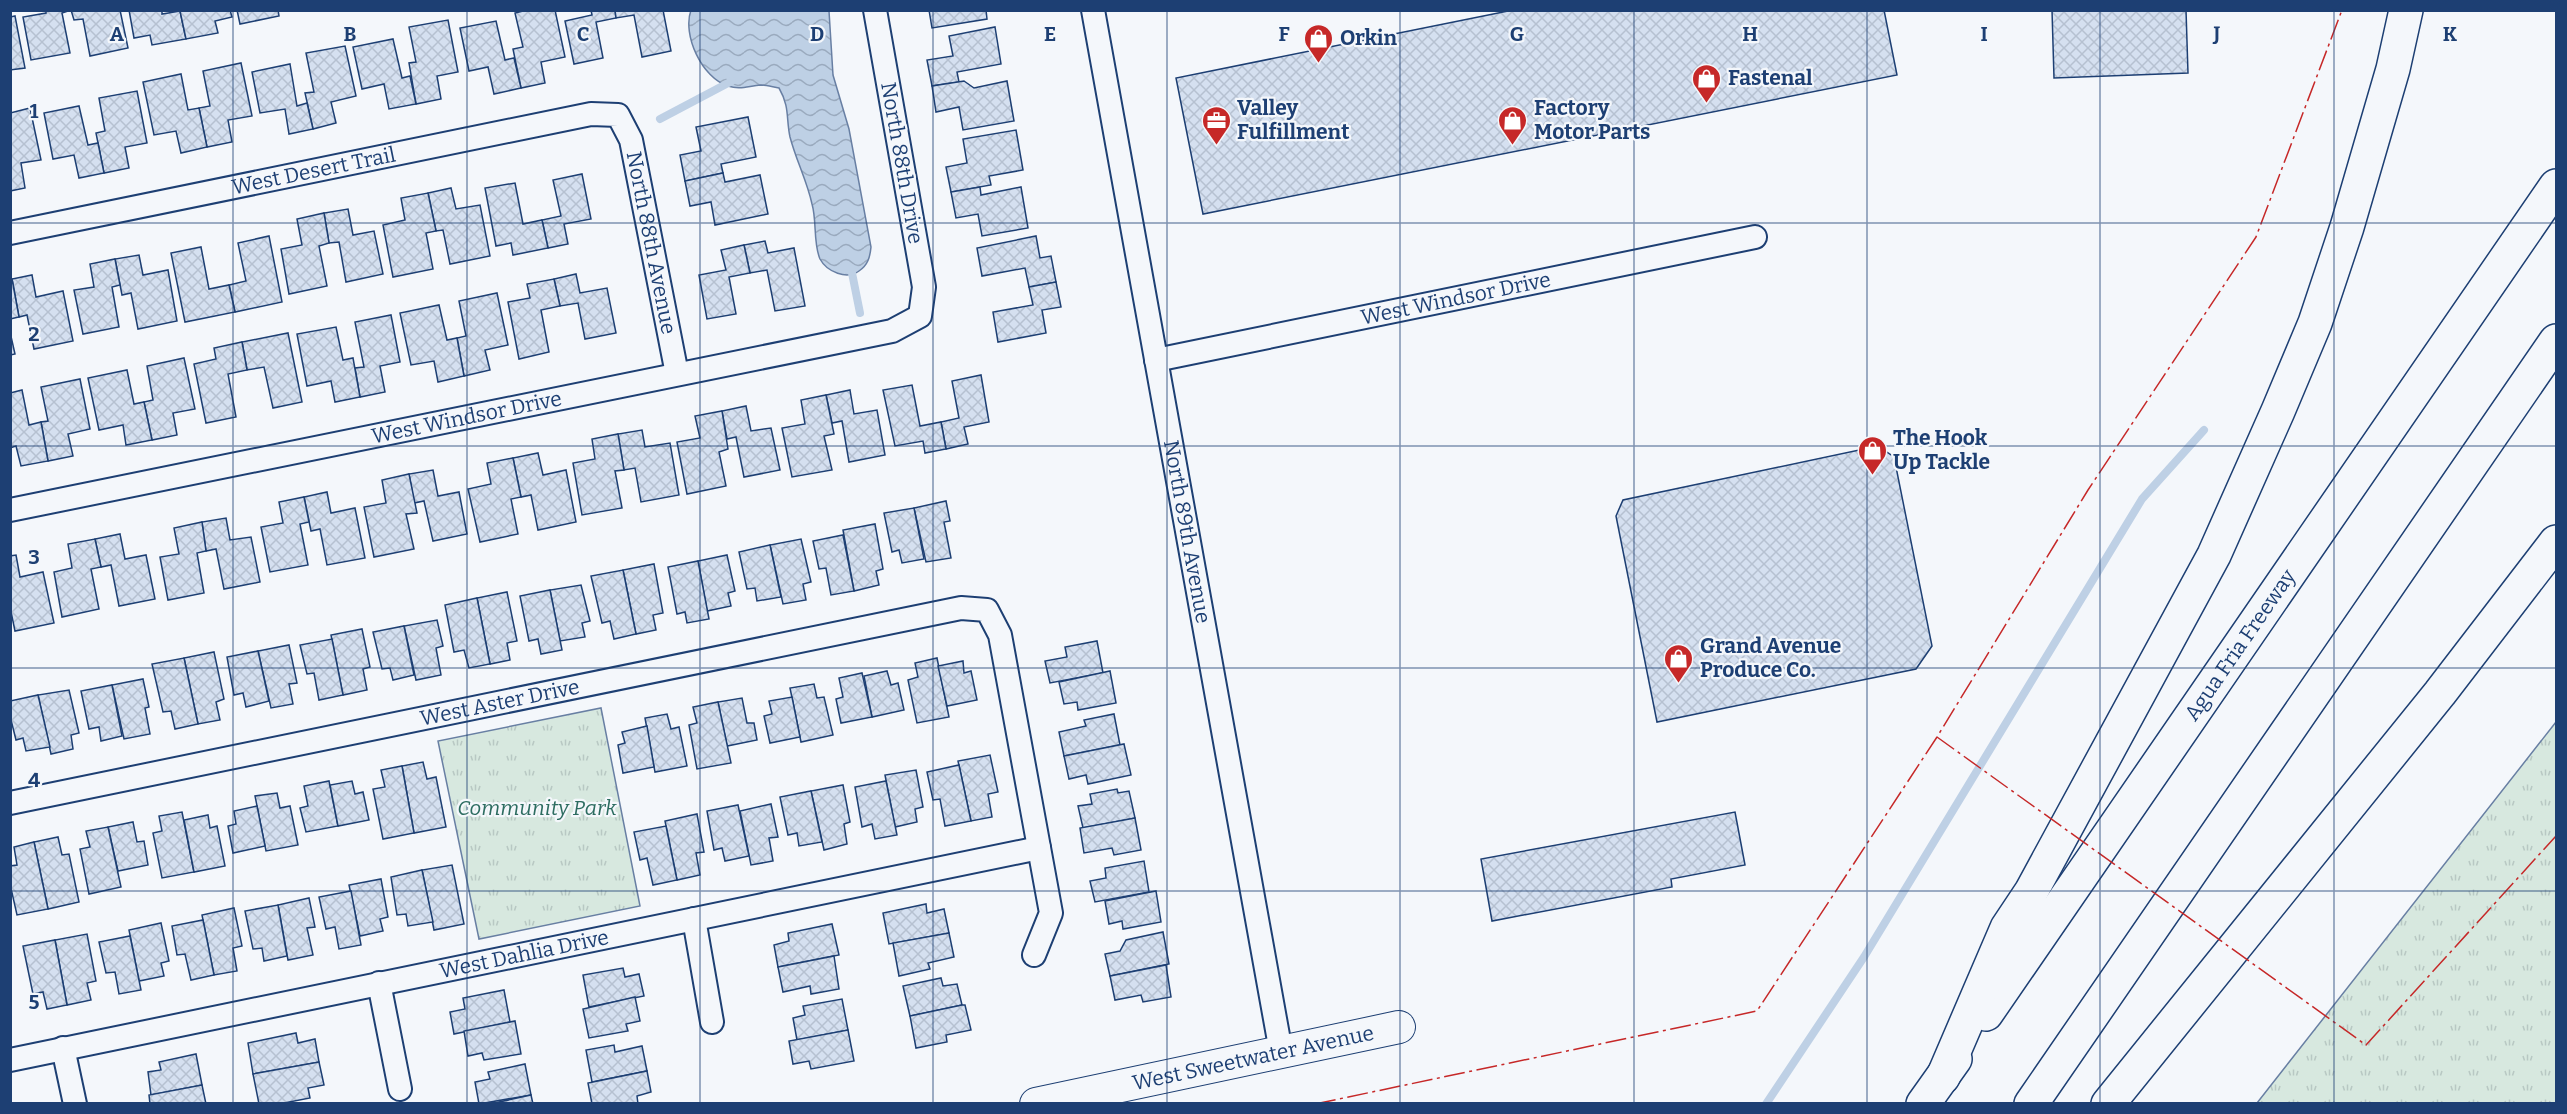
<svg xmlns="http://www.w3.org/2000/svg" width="2567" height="1114" font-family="Bitter,serif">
	<defs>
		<pattern id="grass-tufts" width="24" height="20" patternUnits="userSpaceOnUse" patternTransform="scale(1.5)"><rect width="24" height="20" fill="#d7e8df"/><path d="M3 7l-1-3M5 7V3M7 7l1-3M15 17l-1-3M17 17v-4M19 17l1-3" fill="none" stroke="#b8c8c3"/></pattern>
		<pattern id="water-waves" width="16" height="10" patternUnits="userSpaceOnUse" patternTransform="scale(1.5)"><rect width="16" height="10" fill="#bed0e5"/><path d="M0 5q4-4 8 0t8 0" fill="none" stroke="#9aaabe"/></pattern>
		<pattern id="building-cross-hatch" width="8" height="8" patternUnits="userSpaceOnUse" patternTransform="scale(1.5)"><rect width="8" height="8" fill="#d5e0f0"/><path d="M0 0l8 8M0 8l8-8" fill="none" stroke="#b6c1d1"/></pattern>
	</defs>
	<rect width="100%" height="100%" fill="#f4f7fb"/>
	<g fill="url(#grass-tufts)" stroke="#687fa3" stroke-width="1.5">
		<path d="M601,708L640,906L479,939L438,741Z"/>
		<path d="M2556,722V1103H2257Z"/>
	</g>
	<path fill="url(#water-waves)" stroke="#687fa3" stroke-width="1.5" d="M691,10L829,11L833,75L849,129L871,247C870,257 868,265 859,271C847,280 827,272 820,259C813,243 817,221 812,204C807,181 796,160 790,137C786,119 790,107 779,88C773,87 766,85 761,85C748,86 740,90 728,86C702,78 682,35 691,10Z"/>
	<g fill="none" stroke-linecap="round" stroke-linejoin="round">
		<g stroke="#bed0e5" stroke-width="8">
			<path d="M660,119L732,81"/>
			<path d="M851,268L860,313"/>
			<path d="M1766,1104L1864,957L2142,499L2204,430"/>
		</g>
	</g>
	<g fill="url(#building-cross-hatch)" stroke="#1d3f73" stroke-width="1.5">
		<path d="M46,10H71L62,13L70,53L31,60L23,17L46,13Z"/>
		<path d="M71,10H120L128,48L90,56L83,19L74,20Z"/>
		<path d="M129,10H162V14L180,11L186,39L152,45L150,35L134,38Z"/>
		<path d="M230,10L232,17L215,21L218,33L186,39L180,11Z"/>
		<path d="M237,10H278L279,16L240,24Z"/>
		<path d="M527,10H555L565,57L541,62L545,83L521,88L513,49L523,47L515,13Z"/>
		<path d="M591,10H615L616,18L596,22L603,58L574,64L565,21L592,15Z"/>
		<path d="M615,10H663L671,51L642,57L634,15L616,18Z"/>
		<path d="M929,10H986L987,19L932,28Z"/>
		<path d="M1513,10H1884L1897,75L1203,214L1176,78Z"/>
		<path d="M2052,10H2186L2188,73L2054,78Z"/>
		<path d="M15,16L25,68L10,70V17Z"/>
		<path d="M448,20L458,72L437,76L441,99L416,104L409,63L416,62L409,27Z"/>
		<path d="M496,21L505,60L514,58L521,88L494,94L488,67L469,71L460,28Z"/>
		<path d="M995,27L1001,64L957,72L959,82L932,86L927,60L953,56L949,36Z"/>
		<path d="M393,39L402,78L410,76L416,104L389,109L384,84L362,89L353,47Z"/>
		<path d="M345,46L356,96L331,102L336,123L313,129L305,93L314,92L306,53Z"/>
		<path d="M241,63L252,116L228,120L232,142L207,147L199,108L210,106L203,71Z"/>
		<path d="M290,64L297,106L307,103L313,129L289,134L285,109L260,113L252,72Z"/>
		<path d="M181,74L188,110L199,108L207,147L181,153L176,131L154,135L143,82Z"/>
		<path d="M964,81L974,88L1007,81L1014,121L963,130L959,107L936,112L932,86Z"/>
		<path d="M137,91L147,143L125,147L129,168L104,173L96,133L105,131L99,98Z"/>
		<path d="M79,106L88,145L98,143L104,173L79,178L74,155L53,159L44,113Z"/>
		<path d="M30,108L41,160L21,163L25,188L10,191V113Z"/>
		<path d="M748,117L756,157L721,164L723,173L685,181L680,155L701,151L696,127Z"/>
		<path d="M1016,130L1023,170L989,176L991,185L951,192L946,167L967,163L963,139Z"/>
		<path d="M723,173L725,182L760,175L768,214L715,225L711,202L690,206L685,181Z"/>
		<path d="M582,174L591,219L564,224L568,244L548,248L542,220L561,216L553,180Z"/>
		<path d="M515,183L523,224L542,220L548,248L513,255L511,243L496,246L485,188Z"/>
		<path d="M980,187L981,195L1021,187L1028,228L982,236L978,214L956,218L951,192Z"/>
		<path d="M451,188L456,209L480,205L490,256L450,264L443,230L436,231L428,193Z"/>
		<path d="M428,193L436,231L426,233L433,269L393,277L383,225L405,220L401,198Z"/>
		<path d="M348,209L353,235L374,231L383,274L346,282L339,242L329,243L324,213Z"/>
		<path d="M324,213L329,243L319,246L327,286L289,294L281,249L302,245L297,219Z"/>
		<path d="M269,236L282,302L235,312L229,285L246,281L238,243Z"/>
		<path d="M1036,236L1040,258L1051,256L1056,282L1029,287L1025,268L982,276L977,248Z"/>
		<path d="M765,241L768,253L794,248L805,306L775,311L767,270L750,273L744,245Z"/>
		<path d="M744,245L750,273L729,277L736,314L707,319L699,275L726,270L721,250Z"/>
		<path d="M201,247L209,289L229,285L235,312L185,322L171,253Z"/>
		<path d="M139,255L143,275L168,270L177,321L138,329L131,293L122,295L115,259Z"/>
		<path d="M115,259L120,285L112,287L119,327L83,334L74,290L94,287L90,264Z"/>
		<path d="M576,274L580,293L607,288L616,333L585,339L578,303L560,306L554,279Z"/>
		<path d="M32,275L36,297L63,291L73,341L34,349L27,315L19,317L12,279Z"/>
		<path d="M12,279L19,317L10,319V280Z"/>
		<path d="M554,279L560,306L541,310L549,352L519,359L508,302L530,298L527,284Z"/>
		<path d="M1056,282L1061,307L1042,310L1046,333L998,342L993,312L1033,305L1029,287Z"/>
		<path d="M497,293L508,345L485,350L490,370L464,376L457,338L466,336L459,301Z"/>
		<path d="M439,305L447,340L457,338L464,376L438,382L434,361L411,365L400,313Z"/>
		<path d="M391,315L400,362L380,366L385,392L360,397L355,368L364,367L355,322Z"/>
		<path d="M336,327L343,360L353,358L360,397L335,402L331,381L307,386L297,334Z"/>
		<path d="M10,332L15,354L10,355Z"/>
		<path d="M288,333L302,402L273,408L264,367L247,370L242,342Z"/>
		<path d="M242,342L247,370L228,374L236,417L206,423L194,364L216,359L214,348Z"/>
		<path d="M184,358L195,409L173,413L177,435L152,440L144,402L153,400L147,366Z"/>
		<path d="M127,370L134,404L144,402L152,440L126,445L123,425L99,430L88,378Z"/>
		<path d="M981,375L989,422L964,427L968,444L946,449L941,422L959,418L952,381Z"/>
		<path d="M80,379L90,429L68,434L73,456L48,461L41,422L48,421L41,387Z"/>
		<path d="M912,385L920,426L941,422L946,449L925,453L923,441L895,446L883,390Z"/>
		<path d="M22,390L29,425L41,422L48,461L21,466L16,446L10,448V393Z"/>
		<path d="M850,390L854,414L877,410L885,455L849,462L842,421L832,423L826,395Z"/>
		<path d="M826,395L834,434L824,436L832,470L792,477L782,428L805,424L801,400Z"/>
		<path d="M746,406L751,431L771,428L780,470L744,477L736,437L727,439L722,411Z"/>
		<path d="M722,411L728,449L719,452L726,486L687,494L677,442L700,438L695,416Z"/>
		<path d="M642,430L645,447L670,443L679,495L641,502L635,468L624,470L618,434Z"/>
		<path d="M618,434L624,470L615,471L622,508L582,515L573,463L595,459L592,439Z"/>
		<path d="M1878,446L1894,457L1932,646L1916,669L1657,722L1616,516L1623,500Z"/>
		<path d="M538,453L543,475L566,470L576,522L538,530L531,495L521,497L513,458Z"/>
		<path d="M513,458L521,497L511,499L518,534L480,542L468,489L491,484L487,463Z"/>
		<path d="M433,470L438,496L459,492L467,534L433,541L424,501L414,503L409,474Z"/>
		<path d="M409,474L417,513L406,514L414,549L374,557L364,507L386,503L382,480Z"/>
		<path d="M327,492L331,513L355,508L365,558L327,565L320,529L311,531L304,497Z"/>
		<path d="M304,497L309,522L300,524L308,565L270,572L261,527L283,523L279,502Z"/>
		<path d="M946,501L950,521L944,522L951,558L926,562L914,508Z"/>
		<path d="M914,508L924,559L902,563L899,550L892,552L884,513Z"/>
		<path d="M226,518L230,540L251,537L260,582L224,589L216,549L206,551L202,522Z"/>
		<path d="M202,522L206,551L197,553L204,593L168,600L160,557L179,554L174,528Z"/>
		<path d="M875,524L883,569L876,571L879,585L854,591L843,530Z"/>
		<path d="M120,534L125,559L146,555L155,599L119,606L111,565L101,567L95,539Z"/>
		<path d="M843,535L854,591L831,595L826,568L819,569L813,541Z"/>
		<path d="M95,539L101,567L91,569L99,609L62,617L54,572L72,568L68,544Z"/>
		<path d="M801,539L811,582L803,584L806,600L783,604L770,545Z"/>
		<path d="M770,545L781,597L757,601L755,588L747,589L739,552Z"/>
		<path d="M16,555L20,577L43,572L54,623L15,631L10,607V556Z"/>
		<path d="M727,555L735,591L728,593L731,606L707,611L698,561Z"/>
		<path d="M698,561L709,619L687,623L685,612L677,614L668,567Z"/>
		<path d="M654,564L663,613L653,615L656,630L636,634L623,570Z"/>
		<path d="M623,570L636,634L614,639L610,621L602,623L591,576Z"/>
		<path d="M581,585L590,621L582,623L585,637L560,641L550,590Z"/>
		<path d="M550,590L562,650L541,654L538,639L529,641L520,596Z"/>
		<path d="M507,592L517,641L507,643L510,660L490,664L477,598Z"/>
		<path d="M477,598L490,664L469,668L464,650L454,652L445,605Z"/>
		<path d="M437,620L443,646L436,648L441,675L416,680L404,626Z"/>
		<path d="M404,626L414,675L393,680L390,668L382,669L373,632Z"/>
		<path d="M362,629L370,667L363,669L367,690L343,695L331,635Z"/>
		<path d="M332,639L343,695L319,700L314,673L307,674L300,645Z"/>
		<path d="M1097,641L1103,673L1050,683L1045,661L1067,657L1065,647Z"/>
		<path d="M289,645L297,683L289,684L293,704L271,708L258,651Z"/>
		<path d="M258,651L269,701L246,707L243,693L234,695L227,657Z"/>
		<path d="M214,652L224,699L216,702L220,720L198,724L184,658Z"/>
		<path d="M184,658L198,724L175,729L171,711L163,712L152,664Z"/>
		<path d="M937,658L949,717L917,723L908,680L918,677L915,663Z"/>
		<path d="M963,661L964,673L971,671L977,700L947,706L938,666Z"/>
		<path d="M887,671L891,685L898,683L904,710L872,717L864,676Z"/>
		<path d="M1110,671L1116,703L1078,710L1077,702L1064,704L1059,682Z"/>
		<path d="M862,673L872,717L841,723L836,699L843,697L839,678Z"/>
		<path d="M143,679L149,707L145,708L150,734L124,739L112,685Z"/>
		<path d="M814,684L817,698L824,697L833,735L801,742L790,688Z"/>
		<path d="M112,685L122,736L101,741L99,727L89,729L81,691Z"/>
		<path d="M69,690L79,733L71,735L73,749L51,754L38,695Z"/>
		<path d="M38,695L50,747L26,751L23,738L16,740L10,716V701Z"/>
		<path d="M792,697L800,737L770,743L764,716L772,714L769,701Z"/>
		<path d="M742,698L747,723H754L757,740L727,746L718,702Z"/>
		<path d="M718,702L731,763L697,769L689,725L697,723L693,707Z"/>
		<path d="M667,714L671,729L679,727L687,766L655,772L645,718Z"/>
		<path d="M1114,714L1120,745L1064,756L1059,732L1086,726L1084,720Z"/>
		<path d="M647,726L654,767L623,773L618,745L625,743L622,732Z"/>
		<path d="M1124,744L1131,775L1088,784L1086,775L1069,779L1064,756Z"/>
		<path d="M990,755L998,792L988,794L992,817L971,821L958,761Z"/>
		<path d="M423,762L427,779L436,777L446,827L414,833L402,766Z"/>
		<path d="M959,765L971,821L945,826L940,799L933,800L927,772Z"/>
		<path d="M402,766L414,833L383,839L373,789L385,787L381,770Z"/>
		<path d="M916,770L923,807L915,809L917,822L895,827L885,775Z"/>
		<path d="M329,781L338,826L306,832L300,808L308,806L304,786Z"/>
		<path d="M352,781L355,794L363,792L369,820L338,826L330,785Z"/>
		<path d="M886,781L897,835L875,839L872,824L862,827L855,787Z"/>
		<path d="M843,785L850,822L844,824L847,844L824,850L811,791Z"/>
		<path d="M1117,789L1118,793L1129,791L1135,818L1083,828L1078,806L1092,804L1090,794Z"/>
		<path d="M811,791L822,842L799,846L797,833L788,835L780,797Z"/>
		<path d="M277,793L280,808L290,806L298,845L266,851L255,796Z"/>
		<path d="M771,804L778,837L769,838L773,861L751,865L740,811Z"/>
		<path d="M738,805L749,856L725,861L722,848L714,850L707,811Z"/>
		<path d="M257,806L265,846L233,853L228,826L236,824L234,811Z"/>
		<path d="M182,812L194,872L162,878L153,833L162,831L159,816Z"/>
		<path d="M1735,812L1745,865L1671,879L1672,887L1492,921L1481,859Z"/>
		<path d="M697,814L704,852L696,853L700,875L677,880L665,821Z"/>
		<path d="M208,815L210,828L217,826L225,866L194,872L184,820Z"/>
		<path d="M1135,818L1141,850L1114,855L1112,848L1084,853L1080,828Z"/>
		<path d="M133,822L137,842L144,841L148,865L118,871L108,827Z"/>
		<path d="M666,826L677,880L653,885L647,858L640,860L634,832Z"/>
		<path d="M108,827L121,887L89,894L80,849L90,847L86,831Z"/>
		<path d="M58,837L62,855L69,854L79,902L48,909L34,842Z"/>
		<path d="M34,842L48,909L17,915L10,884V866L17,865L14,847Z"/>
		<path d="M1144,861L1149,892L1095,902L1090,881L1106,878L1105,868Z"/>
		<path d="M452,865L464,924L434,930L422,870Z"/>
		<path d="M422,870L433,922L408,926L406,914L397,915L391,877Z"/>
		<path d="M381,879L388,917L380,919L383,931L360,936L349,885Z"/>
		<path d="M351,891L361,945L339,949L335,927L326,929L319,897Z"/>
		<path d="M1156,891L1161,922L1123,929L1122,921L1109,924L1105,901Z"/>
		<path d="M309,898L315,927L307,928L313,955L288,960L278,905Z"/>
		<path d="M926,904L927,913L944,909L949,933L889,944L883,913Z"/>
		<path d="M278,905L287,956L264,961L262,948L253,949L245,911Z"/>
		<path d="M234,908L242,946L233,948L237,971L214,975L202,915Z"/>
		<path d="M203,920L214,975L191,980L185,954L177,955L172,926Z"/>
		<path d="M161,923L169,961L161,963L164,976L139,981L129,930Z"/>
		<path d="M832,924L839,955L778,967L774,945L789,941L788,933Z"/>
		<path d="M1163,932L1169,964L1110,976L1105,954L1120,951L1126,940Z"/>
		<path d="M949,933L954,957L928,963L930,969L899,976L893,943Z"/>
		<path d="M87,934L96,981L87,983L91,1000L67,1005L55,940Z"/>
		<path d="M130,936L141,990L119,994L115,972L106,973L99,942Z"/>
		<path d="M55,940L67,1005L47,1009L43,992L33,994L23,946Z"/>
		<path d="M834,956L839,989L811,994L810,986L783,992L778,967Z"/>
		<path d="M1166,965L1171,997L1143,1002L1141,995L1115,1000L1110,976Z"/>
		<path d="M623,968L625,977L639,974L644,996L589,1007L583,975Z"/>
		<path d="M941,978L943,986L957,984L962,1005L910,1016L903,986Z"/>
		<path d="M504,990L510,1022L454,1034L450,1012L465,1009L463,998Z"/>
		<path d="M635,997L640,1021L626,1024L628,1031L589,1038L583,1009Z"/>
		<path d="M842,999L848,1030L797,1040L793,1018L805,1015L803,1006Z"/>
		<path d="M962,1005H965L971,1030L946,1035L947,1042L916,1048L910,1016Z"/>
		<path d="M515,1021L521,1054L484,1060L482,1053L468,1056L464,1031Z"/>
		<path d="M848,1030L854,1061L811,1069L809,1061L793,1064L789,1041Z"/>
		<path d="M296,1033L298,1043L315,1039L319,1062L253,1074L248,1043Z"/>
		<path d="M614,1045L615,1052L642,1046L647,1071L592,1082L586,1050Z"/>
		<path d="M196,1054L202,1085L151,1095L148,1072L161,1070L159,1062Z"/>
		<path d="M319,1062L324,1085L308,1088L310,1098L279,1104H259L253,1074Z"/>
		<path d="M525,1064L531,1095L479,1104L475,1082L490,1079L488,1072Z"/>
		<path d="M647,1071L651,1092L637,1096L638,1104H592L588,1083Z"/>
		<path d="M202,1085L206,1104H150L149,1095Z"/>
		<path d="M531,1095L533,1104H490Z"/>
	</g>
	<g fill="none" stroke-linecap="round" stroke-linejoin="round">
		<defs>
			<g id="street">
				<path id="s1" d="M1093,10L1281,1052"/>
				<path id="s2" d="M10,233L591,114L618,115L631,140L677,374"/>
				<path id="s3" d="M1156,360L1755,237"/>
				<path id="s4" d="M10,510L892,331L920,316L924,287L875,10"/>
				<path id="s5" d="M10,803L961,608L987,610L1000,635L1051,913L1034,955"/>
				<path d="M694,919L712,1022"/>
				<path d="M379,983L400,1089"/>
				<path d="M63,1048L75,1104"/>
				<path id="s6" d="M10,1060L1039,848"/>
			</g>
			<g id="secondary">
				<path id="s7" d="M1036,1104L1399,1027"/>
			</g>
			<g id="highway">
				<path id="s8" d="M1986,1014L2556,186"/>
				<path d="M1943,1077L2007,928L2031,892L2214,555L2278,411L2315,323L2347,227L2393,69L2406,10"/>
				<path d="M1923,1104L1955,1059"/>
				<path d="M2031,1104L2556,341"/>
				<path d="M2108,1104L2440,693L2556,542"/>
			</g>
		</defs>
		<use href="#street" stroke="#1d3f73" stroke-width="26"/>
		<use href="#secondary" stroke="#1d3f73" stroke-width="34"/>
		<use href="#highway" stroke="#1d3f73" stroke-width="36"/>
		<use href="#street" stroke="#f4f7fb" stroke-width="22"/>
		<use href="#secondary" stroke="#f4f7fb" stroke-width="32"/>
		<use href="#highway" stroke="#f4f7fb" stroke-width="33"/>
		<g stroke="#c62828" stroke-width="1.5" stroke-dasharray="21 4.5 3 4.5" stroke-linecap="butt">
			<path d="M1937,737L2366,1045L2556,836"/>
			<path d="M1315,1104L1757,1011L1937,737L2088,490L2256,237L2342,10"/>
		</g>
	</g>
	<path fill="none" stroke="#1d3f73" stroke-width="1.5" stroke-opacity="0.55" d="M233,10V1104M467,10V1104M700,10V1104M933,10V1104M1167,10V1104M1400,10V1104M1634,10V1104M1867,10V1104M2100,10V1104M2334,10V1104M10,223H2556M10,446H2556M10,668H2556M10,891H2556"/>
	<defs>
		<symbol id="shop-pin" viewBox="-11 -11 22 30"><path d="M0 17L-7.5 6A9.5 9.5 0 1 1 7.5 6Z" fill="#c62828" stroke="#f4f7fb"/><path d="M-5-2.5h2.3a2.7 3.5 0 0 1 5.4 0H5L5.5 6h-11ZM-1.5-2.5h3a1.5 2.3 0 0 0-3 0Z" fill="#fff"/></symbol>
		<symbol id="office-pin" viewBox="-11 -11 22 30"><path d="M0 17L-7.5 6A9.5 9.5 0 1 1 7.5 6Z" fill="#c62828" stroke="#f4f7fb"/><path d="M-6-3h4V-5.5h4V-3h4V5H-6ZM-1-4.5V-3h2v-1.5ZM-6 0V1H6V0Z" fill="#fff"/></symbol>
	</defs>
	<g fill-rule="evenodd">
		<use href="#shop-pin" x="1302" y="22" width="33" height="45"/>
		<use href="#shop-pin" x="1690" y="62" width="33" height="45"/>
		<use href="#office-pin" x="1200" y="104" width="33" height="45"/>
		<use href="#shop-pin" x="1496" y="104" width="33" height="45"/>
		<use href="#shop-pin" x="1856" y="434" width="33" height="45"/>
		<use href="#shop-pin" x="1662" y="642" width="33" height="45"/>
	</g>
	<g text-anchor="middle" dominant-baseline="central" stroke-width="4.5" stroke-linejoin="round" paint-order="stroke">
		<g font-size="21" font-weight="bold" fill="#1d3f73" stroke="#f4f7fb" text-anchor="start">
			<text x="1340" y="38">Orkin</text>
			<text x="1728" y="78">Fastenal</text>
			<text x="1237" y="108">Valley<tspan x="1237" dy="24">Fulfillment</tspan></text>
			<text x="1534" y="108">Factory<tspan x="1534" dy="24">Motor Parts</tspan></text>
			<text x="1893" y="438">The Hook<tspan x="1893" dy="24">Up Tackle</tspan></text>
			<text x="1700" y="646">Grand Avenue<tspan x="1700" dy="24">Produce Co.</tspan></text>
		</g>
		<g font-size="21" fill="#1d3f73" stroke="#f4f7fb">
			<text transform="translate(902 163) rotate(80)">North 88th Drive</text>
			<text stroke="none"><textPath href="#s2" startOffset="310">West Desert Trail</textPath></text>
			<text stroke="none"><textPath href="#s2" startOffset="753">North 88th Avenue</textPath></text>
			<text stroke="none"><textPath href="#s3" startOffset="306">West Windsor Drive</textPath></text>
			<text stroke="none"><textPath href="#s4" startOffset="466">West Windsor Drive</textPath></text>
			<text stroke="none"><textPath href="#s1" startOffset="530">North 89th Avenue</textPath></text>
			<text stroke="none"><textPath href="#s8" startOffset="448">Agua Fria Freeway</textPath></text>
			<text stroke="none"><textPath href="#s5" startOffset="500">West Aster Drive</textPath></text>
			<text stroke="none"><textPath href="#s6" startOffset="525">West Dahlia Drive</textPath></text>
			<text stroke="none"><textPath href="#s7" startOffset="222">West Sweetwater Avenue</textPath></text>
		</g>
		<g font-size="21" font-style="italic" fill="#2c6c60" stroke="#f4f7fb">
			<text x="537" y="808">Community Park</text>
		</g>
	</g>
	<g font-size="20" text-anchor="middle" font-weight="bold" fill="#1d3f73" stroke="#f4f7fb" stroke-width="4.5" stroke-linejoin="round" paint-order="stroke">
		<text x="117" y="41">A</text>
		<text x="350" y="41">B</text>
		<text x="583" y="41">C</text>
		<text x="817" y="41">D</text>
		<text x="1050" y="41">E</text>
		<text x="1284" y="41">F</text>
		<text x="1517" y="41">G</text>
		<text x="1750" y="41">H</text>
		<text x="1984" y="41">I</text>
		<text x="2217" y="41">J</text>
		<text x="2450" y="41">K</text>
		<text x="34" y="118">1</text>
		<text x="34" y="341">2</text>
		<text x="34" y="564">3</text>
		<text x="34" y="787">4</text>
		<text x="34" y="1009">5</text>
	</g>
	<rect width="2567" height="1114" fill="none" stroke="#1d3f73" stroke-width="24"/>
</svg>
